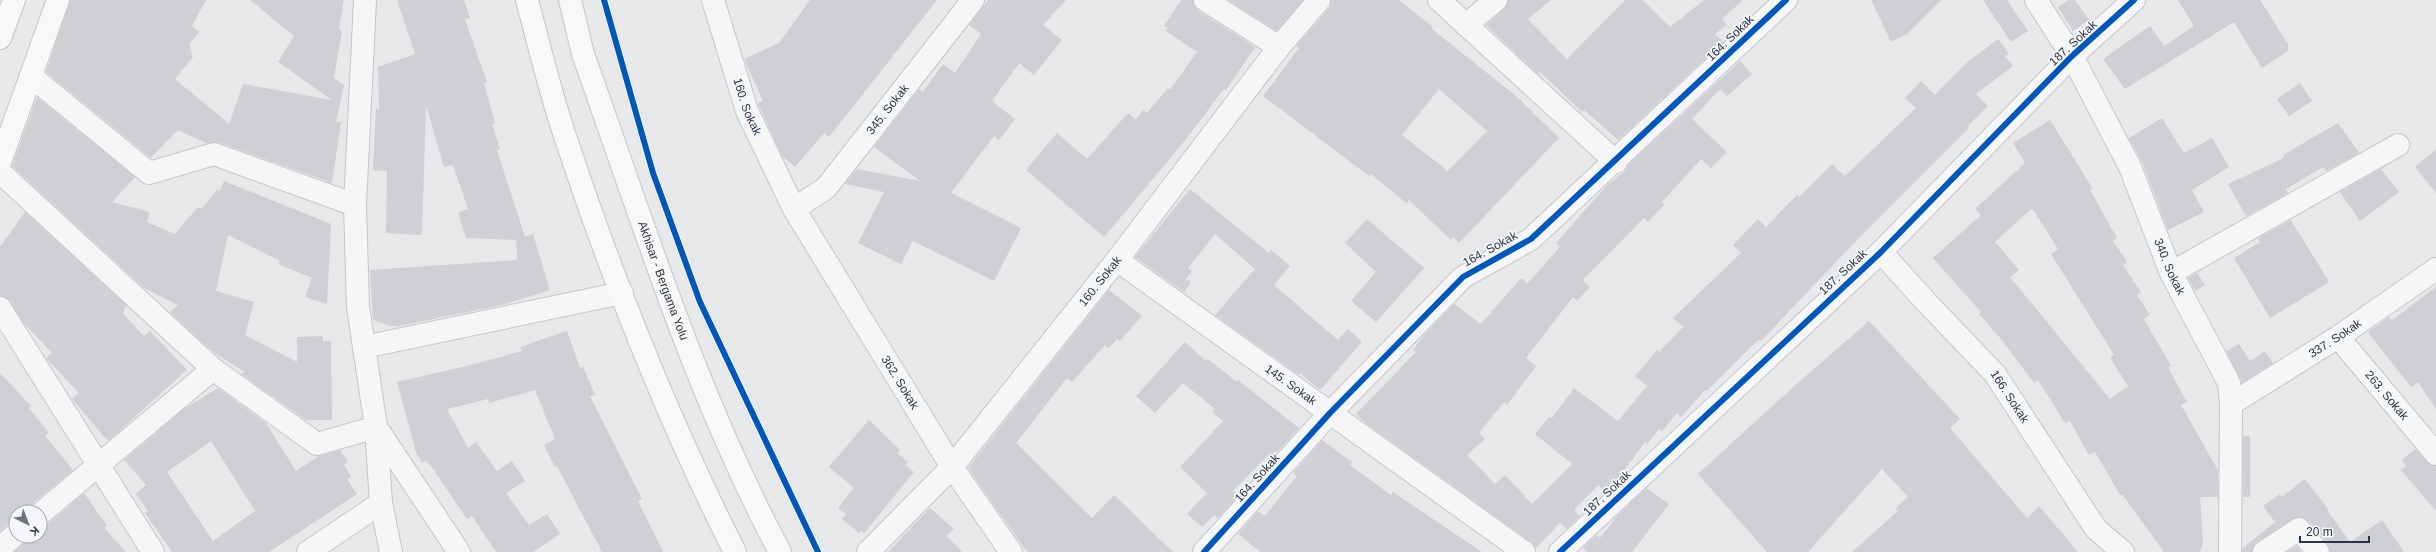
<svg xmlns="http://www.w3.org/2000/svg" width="2436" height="552" font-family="Arial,sans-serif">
	<rect width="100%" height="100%" fill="#e6e8ea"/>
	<g fill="#ced0d3" fill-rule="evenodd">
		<path d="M70,0H206L192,26L199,32L189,44L193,57L175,79L229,124L243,84L332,100L278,62L294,36L250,0H344L339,28L342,31L334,78L344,85L336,122H341L332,183L218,142L206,143L178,130L151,158L46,72Z"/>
		<path d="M397,0H464L470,18L465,19L487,82L484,83L495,123L492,124L500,149L497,150L525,237L533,234L550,290L502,305L399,326H391L373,320L370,270L517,260L516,240L466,238L458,212L468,209L453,165L444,167L426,105L422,235L386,233L387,171L373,170L376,108L379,110L378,67L415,54Z"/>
		<path d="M810,0H937L829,137L824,133L795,167L782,156L759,106L758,103L763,101L744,59L779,43Z"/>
		<path d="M988,0H1066L1043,25L1062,40L1034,75L1019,63L992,101L1015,119L999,140L994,136L951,193L1021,228L994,281L913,241L901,264L858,243L884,192L845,184L857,169L920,181L874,147L919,89L923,92L943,64L955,73L981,34L969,25Z"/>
		<path d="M1181,0H1193L1198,11L1255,47L1226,90L1224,89L1183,143L1104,237L1026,170L1057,133L1087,159L1128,113L1136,120L1143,110L1147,113L1168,88L1170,90L1197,52L1166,31L1168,28L1164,26Z"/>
		<path d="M1228,0H1303L1277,31Z"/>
		<path d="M1331,0H1399L1433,27L1432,29L1516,96L1559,138L1459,243L1453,237L1451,240L1409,200L1406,203L1371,174L1369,176L1263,96L1299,48L1296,46L1329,8ZM1439,89L1487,131L1448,171L1402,135Z"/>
		<path d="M1508,0H1551L1528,19L1567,59L1625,0H1643L1670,27L1704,0H1743L1722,19L1727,25L1715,34L1723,42L1618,140L1584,110L1582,112L1540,72L1538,74L1486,25L1504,9Z"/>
		<path d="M1871,0H1941L1907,34L1891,42Z"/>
		<path d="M1983,0H2007L2028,31L2011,42Z"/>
		<path d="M2068,0H2075L2089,20L2073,31L2058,7Z"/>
		<path d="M2178,0H2260L2288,44V51L2262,68L2234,22L2125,89L2103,59L2150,26L2164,46L2194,26Z"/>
		<path d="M1998,39L2009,54L2005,56L2013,66L1976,94L1988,106L1968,126L1969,128L1853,244L1761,341L1759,339L1707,391L1705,390L1681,417L1677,413L1662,431L1659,429L1647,444L1645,442L1623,472L1626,474L1606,492L1598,485L1574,510L1580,516L1566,529L1560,523L1536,548L1531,542L1367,424L1356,414L1416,352L1413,350L1424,335L1454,304L1481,324L1521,278L1528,283L1560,247L1556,243L1608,184L1625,171L1628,165L1740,61L1752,74L1727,96L1720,89L1692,119L1727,152L1711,168L1701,159L1662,202L1665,204L1648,222L1644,218L1583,280L1590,287L1577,301L1573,297L1526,358L1536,366L1507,405L1504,402L1479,433L1485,439L1467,455L1495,484L1505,475L1532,504L1572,464L1535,434L1549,417L1552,418L1574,388L1618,421L1647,386L1635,376L1657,350L1659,352L1683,327L1673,318L1741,253L1733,245L1758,219L1766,227L1797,195L1799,197L1832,164L1845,176L1916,108L1905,98L1921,81L1935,95L1964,65Z"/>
		<path d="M2300,83L2312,101L2289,116L2277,99Z"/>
		<path d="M37,97L135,177L112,202L150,212L147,222L175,234L198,207L201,209L217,190L220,191L224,181L331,224L327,304L305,297L312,278L278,264L280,261L228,235L216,291L254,302L245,335L297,362V337L323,336V341H331L332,420H306L241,374L245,372L213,352L170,312L178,305L144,288L12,166Z"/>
		<path d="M2162,118L2184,153L2212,138L2229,167L2192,190L2204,212L2168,230L2142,162L2129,138Z"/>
		<path d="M2050,120L2093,189L2090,190L2117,238L2113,241L2127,262L2123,265L2141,292L2137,295L2150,315L2144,319L2171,366L2168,367L2187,402L2181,405L2218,470V497H2200L2203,543L2200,552H2164L2122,494L2120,495L2095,452L2089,455L2070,421L2065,423L2038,380L2034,383L2001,339L1979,314L1981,312L1933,258L1981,215L1975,209L2025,163L2013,143ZM2032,208L2058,249L2051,254L2114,355L2110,358L2128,386L2110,399L2010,277L2019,270L1995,242Z"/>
		<path d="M2338,123L2359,153L2326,171L2323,167L2286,189L2288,193L2246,216L2228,184L2284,158L2283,155Z"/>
		<path d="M2436,150V193L2415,167Z"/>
		<path d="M2381,169L2399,192L2360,221L2340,192Z"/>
		<path d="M1190,189L1269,253L1271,250L1290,266L1274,285L1338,340L1348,329L1362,342L1320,390L1300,373L1299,375L1215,315L1255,269L1215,234L1188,268L1192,271L1186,279L1191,282L1184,292L1135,257Z"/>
		<path d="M25,212L126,305L123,314L144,336L150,331L187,370L108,441L72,399L79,393L46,358L52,353L23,322L10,301L0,295V247Z"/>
		<path d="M1367,219L1424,268L1376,322L1351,301L1376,272L1345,243Z"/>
		<path d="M2291,220L2329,282L2270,318L2234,258L2260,242L2258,238Z"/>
		<path d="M2197,273L2205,285L2195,291L2188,278Z"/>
		<path d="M2436,287V409L2418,382L2411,387L2368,332L2389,317L2392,320Z"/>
		<path d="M1109,290L1142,316L1120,341L1117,339L1109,348L1105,345L1072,382L1067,378L1016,443L1092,518L1114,495L1173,552H1027L968,468Z"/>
		<path d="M1869,321L1960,419L1950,428L2027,518L2039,506L2078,552H1852L1898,511L1895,509L1908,497L1882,469L1808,552H1767L1698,474L1791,389Z"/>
		<path d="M567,331L580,368L583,367L595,395L590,396L642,499L638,501L663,552H602L557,466L555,467L544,445L555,439L535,390L489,403L488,399L447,409L468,448L476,442L497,471L512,461L525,481L506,493L529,525L547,514L560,534L533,552H496L472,516L467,519L431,466L426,461L422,463L416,452L397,382L475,364L522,351L520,347Z"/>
		<path d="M1185,342L1206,361L1208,359L1237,382L1238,380L1299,428L1272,458L1268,455L1233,491L1239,495L1218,518L1214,515L1202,527L1187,514L1207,493L1180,467L1223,421L1212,412L1215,409L1183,383L1155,413L1136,396Z"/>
		<path d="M2239,344L2250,361L2265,351L2273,363L2242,383L2226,351Z"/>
		<path d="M0,373L31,406L29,408L49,433L45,436L73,470L32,504L28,512H16V522L8,524L0,531Z"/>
		<path d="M218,388L266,423L296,471L319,456L340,450L348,462L344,465L351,477L347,479L357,494L269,552H172L145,513L148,511L136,494L146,485L124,460L184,409ZM211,441L255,511L213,541L167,472Z"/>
		<path d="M869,420L900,450L897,453L908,462L905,465L914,472L864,533L861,531L859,533L842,519L846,514L838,508L854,488L829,467Z"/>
		<rect x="2243" y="436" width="7" height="61"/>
		<path d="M1322,440L1352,462L1350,465L1391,495L1393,492L1482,552H1260L1238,534L1258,511L1265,516L1297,476L1293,473Z"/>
		<path d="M2415,449L2427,462L2436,466V511L2401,470L2406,466L2402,460Z"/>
		<path d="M2305,479L2328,509L2327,510L2350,542L2382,520L2404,552H2330L2328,544L2309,521L2298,517L2257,542L2252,552H2242L2243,548L2275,522L2263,506L2280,494L2282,497Z"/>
		<path d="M1646,488L1669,504L1632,552H1587L1583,548L1597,535L1600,538L1618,515Z"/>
		<path d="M84,493L107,526L104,528L126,552H14L24,543L28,536H40V526L48,524Z"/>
		<path d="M930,508L954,529L947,536L962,552H888Z"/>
		<path d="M2296,546L2302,552H2287Z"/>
	</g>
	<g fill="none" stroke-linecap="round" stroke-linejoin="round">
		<defs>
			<g id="minor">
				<path d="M365,0L355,205L358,307L376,427L381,503L391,552"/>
				<path id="s1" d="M713,0L747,111L794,209L952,467L1011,552"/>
				<path d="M1205,0L1279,47"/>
				<path d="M1439,0L1616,162"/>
				<path id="s2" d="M2036,0L2072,56L2130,167L2171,273L2229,383L2231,404L2230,552"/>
				<path d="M1466,25L1496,0"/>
				<path d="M31,76L149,173L214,154L355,205"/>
				<path d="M0,172L213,369L317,444L376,427L459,552"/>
				<path id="s3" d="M794,209L826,188L973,0"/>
				<path id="s4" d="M1881,252L1928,304L1995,374L2096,529L2123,552"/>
				<path id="s5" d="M1117,260L1524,552"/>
				<path d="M2171,273L2398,145"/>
				<path d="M0,308L153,552"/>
				<path id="s6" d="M2338,337L2436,454"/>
				<path d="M364,347L622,293"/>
				<path id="s7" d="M2231,404L2338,337L2436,269"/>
				<path d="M40,514L213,369"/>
				<path d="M0,548L16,534"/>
				<path d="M308,552L381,503"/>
				<path id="s8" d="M868,552L952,467L1117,260L1279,47L1319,0"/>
				<path d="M1204,552L1330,413L1463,277L1531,239L1786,0"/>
				<path d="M1560,552L1881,252L2072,56L2134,0"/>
				<path d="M2264,552L2299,529L2318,552"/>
			</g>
			<g id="major">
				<path d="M527,0C539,45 550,92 565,136C612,278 667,418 735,552"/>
				<path id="s9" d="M570,0L583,54C643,222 696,395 780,552"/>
				<path d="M0,38L14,0"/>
				<path d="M0,162L58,0"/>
			</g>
		</defs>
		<use href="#minor" stroke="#c4c6c8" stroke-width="24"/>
		<use href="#major" stroke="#c2c5c8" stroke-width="24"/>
		<use href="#minor" stroke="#f5f6f7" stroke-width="22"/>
		<use href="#major" stroke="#f8f8f8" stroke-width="22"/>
		<defs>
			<g id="cycleway">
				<path d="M604,0L653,173L700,302L818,552"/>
				<path d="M1204,552L1330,413L1463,277L1531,239L1786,0"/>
				<path d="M1560,552L1881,252L2072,56L2134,0"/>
			</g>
		</defs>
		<use href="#cycleway" stroke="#f4f6f9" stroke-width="8"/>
		<use href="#cycleway" stroke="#0057b8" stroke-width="6"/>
	</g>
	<g text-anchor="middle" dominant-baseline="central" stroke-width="3.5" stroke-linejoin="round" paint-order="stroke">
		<g font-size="12" fill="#2b3445" stroke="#f4f6f9">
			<text transform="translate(1730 38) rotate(-44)">164. Sokak</text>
			<text transform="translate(2073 43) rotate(-43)">187. Sokak</text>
			<text stroke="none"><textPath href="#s1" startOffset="112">160. Sokak</textPath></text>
			<text stroke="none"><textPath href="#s3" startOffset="138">345. Sokak</textPath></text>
			<text transform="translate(1490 249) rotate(-29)">164. Sokak</text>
			<text stroke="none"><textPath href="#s2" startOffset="299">340. Sokak</textPath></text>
			<text transform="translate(1843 272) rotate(-43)">187. Sokak</text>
			<text stroke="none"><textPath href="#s9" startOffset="296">Akhisar - Bergama Yolu</textPath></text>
			<text stroke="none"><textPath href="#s8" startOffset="357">160. Sokak</textPath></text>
			<text stroke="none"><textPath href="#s7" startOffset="123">337. Sokak</textPath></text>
			<text stroke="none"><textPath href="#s1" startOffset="428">362. Sokak</textPath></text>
			<text stroke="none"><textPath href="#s5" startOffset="214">145. Sokak</textPath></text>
			<text stroke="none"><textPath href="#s6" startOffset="76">263. Sokak</textPath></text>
			<text stroke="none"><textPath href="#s4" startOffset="194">166. Sokak</textPath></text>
			<text transform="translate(1257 478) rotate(-48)">164. Sokak</text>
			<text transform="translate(1607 493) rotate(-43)">187. Sokak</text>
		</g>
	</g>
	<g transform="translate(28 524) rotate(138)"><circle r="19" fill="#f4f6f9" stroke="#a4a8b1"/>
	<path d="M0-3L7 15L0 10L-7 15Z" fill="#6c737f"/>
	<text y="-6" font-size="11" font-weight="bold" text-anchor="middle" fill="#2b3445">K</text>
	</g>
	<path d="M2300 536v6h69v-6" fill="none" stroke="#2b3445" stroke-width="2"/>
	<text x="2306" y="536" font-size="12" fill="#2b3445" stroke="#f4f6f9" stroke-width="3" paint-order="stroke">20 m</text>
</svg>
